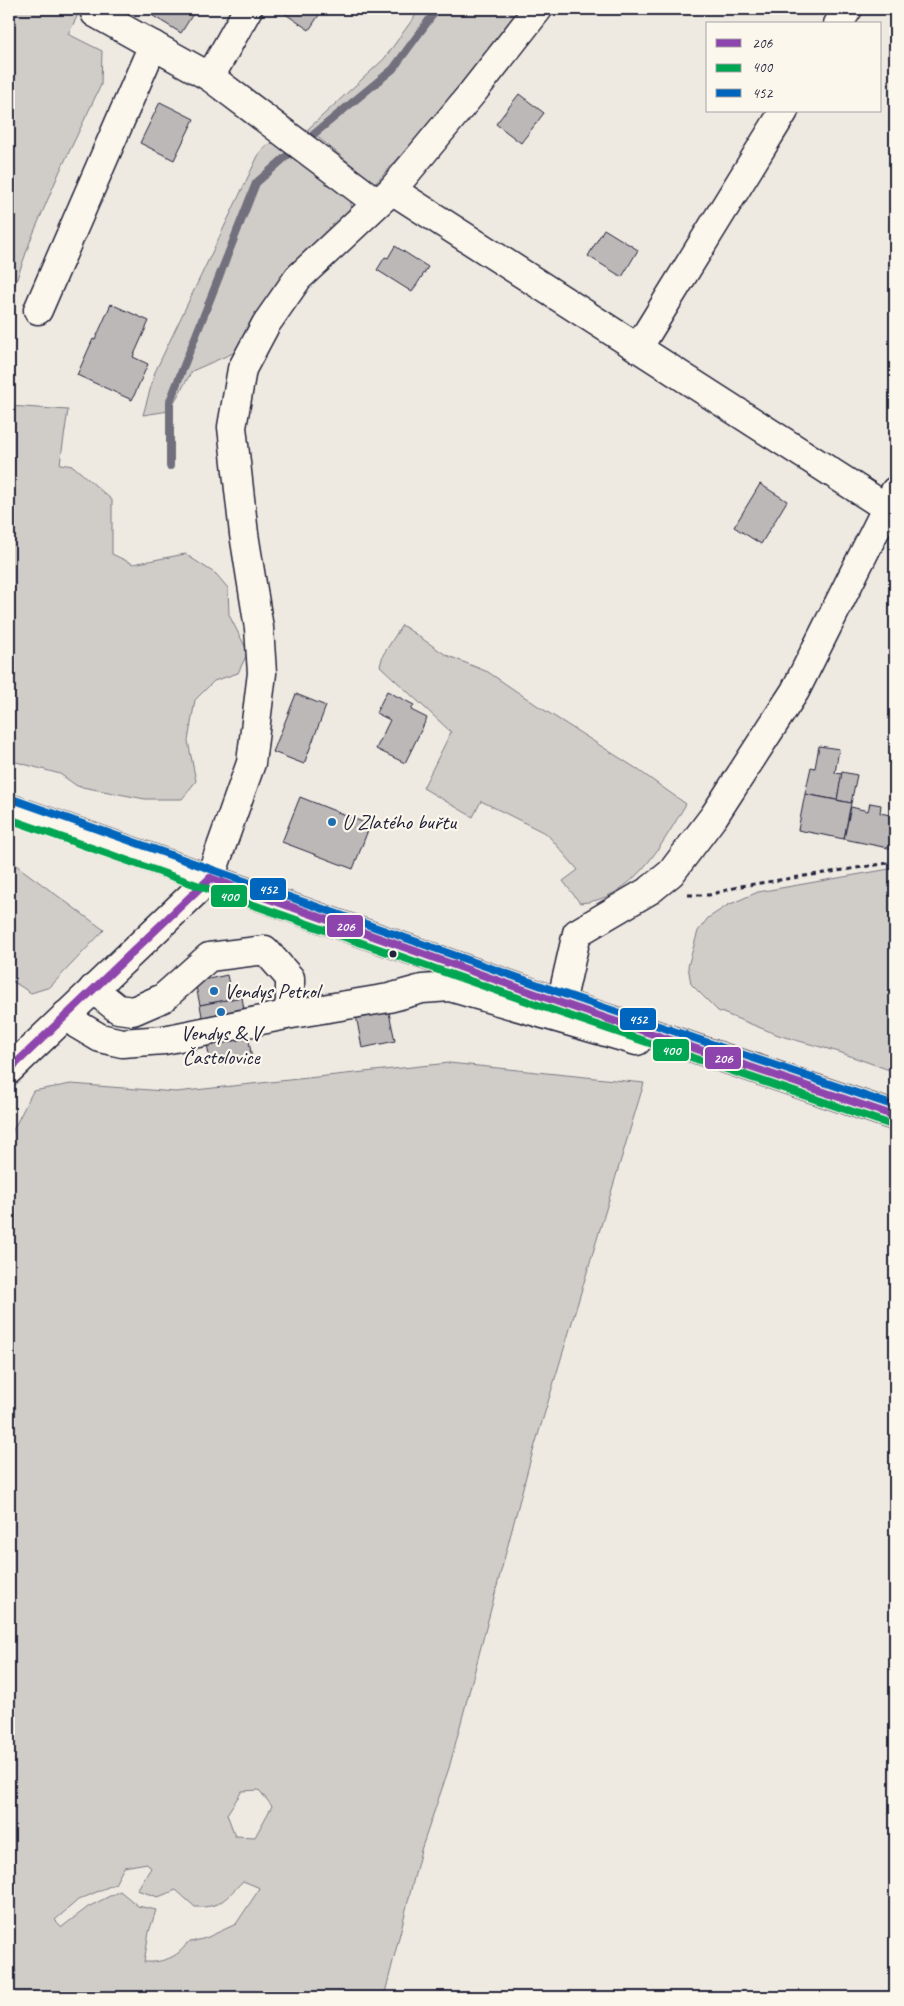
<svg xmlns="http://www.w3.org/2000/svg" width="904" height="2006" font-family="Caveat,sans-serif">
	<rect width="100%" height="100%" fill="#eeeae2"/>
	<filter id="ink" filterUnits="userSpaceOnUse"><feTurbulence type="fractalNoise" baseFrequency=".02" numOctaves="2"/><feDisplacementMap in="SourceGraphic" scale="10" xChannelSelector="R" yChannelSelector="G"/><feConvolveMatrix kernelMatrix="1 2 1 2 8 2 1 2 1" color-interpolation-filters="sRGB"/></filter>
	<g filter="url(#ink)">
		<g fill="#d0cdc9" stroke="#797882" fill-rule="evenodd">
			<path d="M9,9H81L68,34L102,51L101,85L59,173L31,239L9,301Z"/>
			<path d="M420,9H520L422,132L375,184L308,129L384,59Z"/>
			<path d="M281,139L349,191L352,210L277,286L251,321L240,350L192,371L169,411L143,415L155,372L258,156L266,146Z"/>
			<path d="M9,406L68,410L60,464L73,466L112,500V554L133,564L185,554L216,574L228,588L229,615L248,652L238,673L214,681L195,700L188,741L196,781L182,799H145L77,786L60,774L9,760Z"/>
			<path d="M402,625L446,655L488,672L541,708L634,767L686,804C662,844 633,900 580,903L563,881L578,870L547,834L481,801L473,817L423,788L451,732L380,666L383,655Z"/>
			<path d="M9,860L104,930L50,987L31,993L9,979Z"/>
			<path d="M895,868V1072L839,1052L781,1036L718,1011L691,984L688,966L698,931L708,918L728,905L758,892Z"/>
			<path d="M449,1063L644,1083L529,1465L449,1768L421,1850L384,1997H9V1138L33,1091L71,1084L176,1092ZM259,1790L272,1806L255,1837L235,1836L227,1814L242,1791ZM147,1863L151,1868L137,1890L158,1897L176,1890L195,1907C221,1908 225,1899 243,1881L260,1888L236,1924L206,1938L187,1943C178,1958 161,1963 144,1962L149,1932L156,1910L138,1906L120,1891L88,1907L62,1927L55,1920L78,1900L115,1884L124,1867Z"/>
		</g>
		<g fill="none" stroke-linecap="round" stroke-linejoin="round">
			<g stroke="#716f7c" stroke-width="8">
				<path d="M314,134L393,69L437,9"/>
				<path d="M170,466V401L256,183L289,154"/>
			</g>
		</g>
		<g fill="#bcb8b8" stroke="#22223b">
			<path d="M153,9H196L181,33L150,14Z"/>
			<path d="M278,9H323L309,30Z"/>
			<path d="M519,94L544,113L521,143L496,124Z"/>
			<path d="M160,102L194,119L174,160L140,143Z"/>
			<path d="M604,229L638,250L622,277L588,256Z"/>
			<path d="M395,246L428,267L412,292L377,270L385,257L388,258Z"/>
			<path d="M111,304L149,321L133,357L148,364L132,400L77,375L93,339L95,340Z"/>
			<path d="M760,484L787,501L761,544L734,527Z"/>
			<path d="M387,691L414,705L411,710L427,718L405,763L376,749L390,720L376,713Z"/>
			<path d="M296,694L326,706L304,764L273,752Z"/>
			<path d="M819,746L839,749L835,773L842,774L837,800L805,794L811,767L815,768Z"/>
			<path d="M842,772L857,775L851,803L837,800Z"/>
			<path d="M805,794L851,803L844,839L798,830Z"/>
			<path d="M300,797L370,825L353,869L282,842Z"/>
			<path d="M870,803L881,805L880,813L895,816V840L893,849L844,839L851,807L868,811Z"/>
			<path d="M227,975L232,999L200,1005L195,982Z"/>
			<path d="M242,997L252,1059L211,1066L200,1005Z"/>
			<path d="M388,1008L395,1041L362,1048L356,1015Z"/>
		</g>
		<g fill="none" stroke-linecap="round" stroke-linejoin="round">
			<defs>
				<g id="minor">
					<path d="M248,9L210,77L377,203"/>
					<path d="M95,13L210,77"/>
					<path d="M838,24L848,9"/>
					<path d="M392,190L887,508"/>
					<path d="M38,310L153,45"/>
					<path d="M638,348L784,111"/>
					<path d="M93,989L118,1009L133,1011L163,998L209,957L265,950L290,978V1002L286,1015"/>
					<path d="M561,1003L577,933L650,890L671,873L714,816L795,691L895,491"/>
					<path d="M66,1015L78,1025L100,1038L122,1043L164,1040L286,1015L389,998L422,989L450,987L637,1041"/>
					<path d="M9,1070L210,878L251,763L262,673L259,628L244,534L232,427L242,369L266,324L298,278L392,190L473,92L538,9"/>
				</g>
				<path id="major" d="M9,808L561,1003L895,1116"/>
			</defs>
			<use href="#minor" stroke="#22223b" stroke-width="31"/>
			<use href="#major" stroke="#22223b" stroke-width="31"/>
			<path stroke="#22223b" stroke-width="3" stroke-dasharray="5 4" stroke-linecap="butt" d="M688,895H709L741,886L895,862"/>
			<use href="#minor" stroke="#fbf7ec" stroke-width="28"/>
			<use href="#major" stroke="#fbf7ec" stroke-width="28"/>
			<defs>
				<g id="bus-1">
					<path d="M210,878L561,1003L895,1116"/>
					<path d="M9,1070L210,878"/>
				</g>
				<path id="bus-2" d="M9,819L558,1012L892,1125"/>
				<path id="bus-3" d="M12,799L564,994L895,1106"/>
			</defs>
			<use href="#bus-1" stroke="#fbf7ec" stroke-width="11"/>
			<use href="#bus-2" stroke="#fbf7ec" stroke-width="11"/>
			<use href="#bus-3" stroke="#fbf7ec" stroke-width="11"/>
			<use href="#bus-1" stroke="#8e44ad" stroke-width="8"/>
			<use href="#bus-2" stroke="#00a651" stroke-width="8"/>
			<use href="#bus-3" stroke="#0065bd" stroke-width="8"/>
		</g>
	</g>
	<g fill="#1f6fb2" stroke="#fbf7ec" stroke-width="2">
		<circle cx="332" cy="822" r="5"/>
		<circle cx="214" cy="991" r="5"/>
		<circle cx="221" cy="1012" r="5"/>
	</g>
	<circle fill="#22223b" stroke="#fbf7ec" stroke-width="2" cx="393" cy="954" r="4.5"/>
	<g text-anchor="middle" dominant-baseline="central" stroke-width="4.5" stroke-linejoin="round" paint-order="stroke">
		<g font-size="21" fill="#22223b" stroke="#fbf7ec" text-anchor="start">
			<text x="342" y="822">U Zlatého buřtu</text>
			<text x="224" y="991">Vendys Petrol</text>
			<text x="221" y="1033" text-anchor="middle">Vendys &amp; V<tspan x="221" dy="24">Častolovice</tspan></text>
		</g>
	</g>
	<g stroke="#fbf7ec" stroke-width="2">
		<rect x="249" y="877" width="38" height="24" rx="5" fill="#0065bd"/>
		<rect x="210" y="884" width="38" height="24" rx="5" fill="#00a651"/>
		<rect x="326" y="914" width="38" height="24" rx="5" fill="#8e44ad"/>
		<rect x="619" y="1007" width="38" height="24" rx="5" fill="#0065bd"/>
		<rect x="652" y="1038" width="38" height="24" rx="5" fill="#00a651"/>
		<rect x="704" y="1046" width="38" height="24" rx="5" fill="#8e44ad"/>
	</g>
	<g font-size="14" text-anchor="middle" font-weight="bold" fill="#fff">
		<text x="268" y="894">452</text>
		<text x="229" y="901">400</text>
		<text x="345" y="931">206</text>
		<text x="638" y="1024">452</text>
		<text x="671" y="1055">400</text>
		<text x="723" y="1063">206</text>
	</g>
	<rect width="904" height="2006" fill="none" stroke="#fbf7ec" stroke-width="30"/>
	<rect x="15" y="15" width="874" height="1976" fill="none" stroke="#22223b" stroke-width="2" filter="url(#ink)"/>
	<rect x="706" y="22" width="175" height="90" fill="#fbf7ec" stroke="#a4a2a5"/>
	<rect x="716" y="39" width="25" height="8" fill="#8e44ad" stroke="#a4a2a5"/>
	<text x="752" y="48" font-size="15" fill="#22223b">206</text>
	<rect x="716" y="64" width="25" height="8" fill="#00a651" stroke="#a4a2a5"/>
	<text x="752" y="72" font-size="15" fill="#22223b">400</text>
	<rect x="716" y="89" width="25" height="8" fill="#0065bd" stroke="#a4a2a5"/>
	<text x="752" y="98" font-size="15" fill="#22223b">452</text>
</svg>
